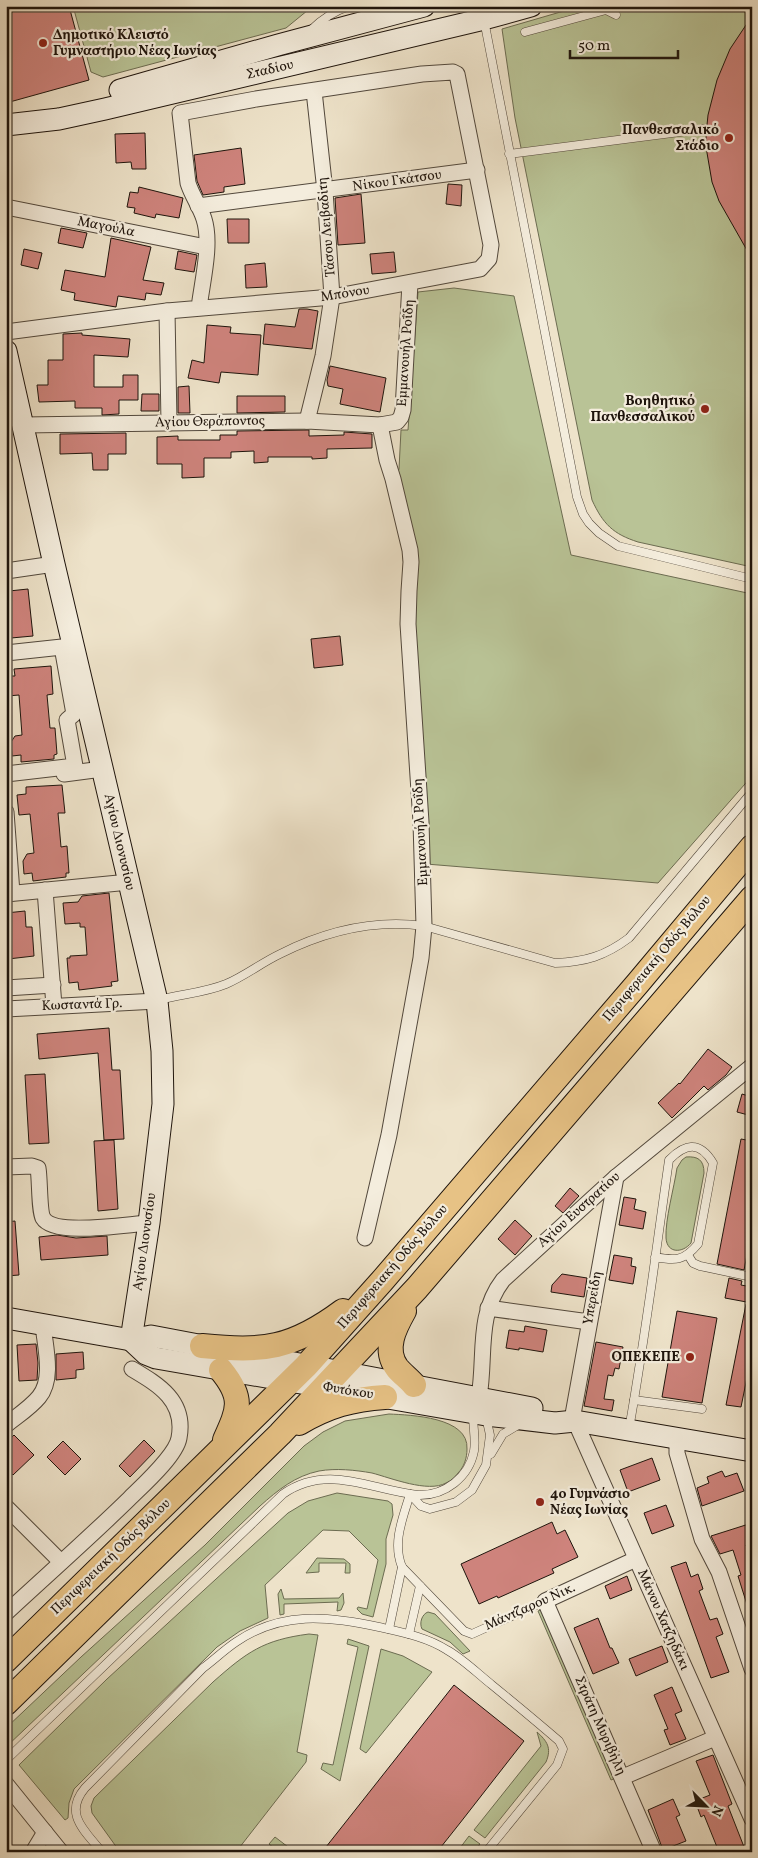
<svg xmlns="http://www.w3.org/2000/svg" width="758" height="1858" font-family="Vollkorn,serif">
	<rect width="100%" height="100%" fill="#eee3ca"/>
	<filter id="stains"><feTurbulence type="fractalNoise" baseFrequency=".004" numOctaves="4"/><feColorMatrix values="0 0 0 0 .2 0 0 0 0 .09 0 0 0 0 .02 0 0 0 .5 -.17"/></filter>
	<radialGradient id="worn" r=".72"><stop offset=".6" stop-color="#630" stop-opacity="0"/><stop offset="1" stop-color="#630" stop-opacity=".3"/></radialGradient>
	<g fill="#b9c396" stroke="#6c6c51">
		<path d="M73,6H313L286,28L103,77L91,72Z"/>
		<path d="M581,6H752V567L638,542C613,534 603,524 592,500L515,118L502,29Z"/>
		<path d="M454,288L514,296L571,555L752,594V776L658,883L426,864L397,475L399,469L401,430H408L418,292Z"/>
		<path d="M686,1157C698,1156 704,1160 704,1173L691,1243C683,1253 667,1254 666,1238C665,1220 674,1188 677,1168L682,1160Z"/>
		<path d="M389,1414C411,1415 469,1417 467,1449C467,1458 464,1467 458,1473C455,1477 451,1481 446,1483C428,1493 391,1478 372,1473C355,1470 336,1468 319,1471C295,1476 278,1490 260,1506L6,1747V1728L81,1657L205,1545L304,1446L323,1432L345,1421Z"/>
		<path d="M337,1493L388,1501L392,1504L393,1515L386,1539V1564L373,1617L362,1614L357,1609L358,1607L367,1609L378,1560L349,1531L323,1530L265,1585L268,1618L240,1631L217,1647L74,1789L69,1803L68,1818L65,1820L19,1765L107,1679L288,1513L308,1501Z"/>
		<path d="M317,1558L344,1559L350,1564V1573H345L346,1563H319V1572L306,1573Z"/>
		<path d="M281,1589L284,1599L339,1598L343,1593L344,1603L341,1610L337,1611L338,1602L284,1604V1614L280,1615L278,1594Z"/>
		<path d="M543,1609L616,1778L611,1780L538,1611Z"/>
		<path d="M428,1612L435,1614L470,1651L463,1654L450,1642L422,1629C419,1623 422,1614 428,1612Z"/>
		<path d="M309,1634L318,1635L297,1752L307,1755L306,1762L236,1852H120L92,1813L91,1806L94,1798L213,1682C247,1652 263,1640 309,1634Z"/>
		<path d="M348,1639L369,1646L340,1781L321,1769L323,1763L333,1765L358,1647L347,1644Z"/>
		<path d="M381,1649L403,1656L432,1672L366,1753L360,1749Z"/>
		<path d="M537,1732C547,1741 552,1748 546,1762L485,1838L474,1830L541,1746Z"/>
		<path d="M469,1836L480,1844L474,1852H457Z"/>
		<path d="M275,1837L292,1850L291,1852H279L269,1844Z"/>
	</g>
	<g fill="#ce837c" stroke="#1e140c">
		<path d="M6,6H69L89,80L6,103Z"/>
		<path d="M752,16V259L719,201L712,182L706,147V134L709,129L707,125L708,115L717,80L730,49Z"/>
		<path d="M145,133L146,169H132L131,162L116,163L115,134Z"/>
		<path d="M241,148L245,184L224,187V192L203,195L197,181L194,155Z"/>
		<path d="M448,184L462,185L461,206L446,204Z"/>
		<path d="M139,187L183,198L179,218L156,214L155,218L134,213L135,208L127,207L130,192L138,193Z"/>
		<path d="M361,194L365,243L338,245L335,198Z"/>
		<path d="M227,219H249V243H228Z"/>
		<path d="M61,228L87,233L83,248L58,243Z"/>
		<path d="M111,238L151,247L143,280L164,283L161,295L146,293L145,300L118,296L116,307L74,300L75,293L61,290L65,270L105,277Z"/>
		<path d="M24,249L42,253L38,269L21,265Z"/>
		<path d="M178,251L197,255L194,272L175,269Z"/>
		<path d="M394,252L396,272L372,274L370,254Z"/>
		<path d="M265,263L267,287L246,288L245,265Z"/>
		<path d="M299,309H307L318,311L312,349L263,344L265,324L295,327Z"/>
		<path d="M207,325L231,327L230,333L261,335L258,375L221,372L219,383L188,378L192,360L204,363Z"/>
		<path d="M82,333V335L130,339L128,357L94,355V387H123V375H138V400H119V414L102,415V408H75V401L39,402L37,385H48V360H63V334Z"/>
		<path d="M330,366L386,378L380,412L340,404L343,389L328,386L327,380Z"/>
		<path d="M189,386L190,413H178V387Z"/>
		<path d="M142,394H159V411H141Z"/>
		<path d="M237,396H285V412L237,413Z"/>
		<path d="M307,430H309V436L344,435V432L372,434V448L327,449V458L312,459V457H268V462L254,463V451L231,452V458H204V477L182,478V464H157V437L178,436V440H220V435H237V431Z"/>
		<path d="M126,433V454H108V470H93L92,453L60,454V434Z"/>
		<path d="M28,589L33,636L11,638V631H6V598H9V591Z"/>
		<path d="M340,636L343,665L314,668L311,639Z"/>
		<path d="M51,666L53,694L47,695L50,728H55L57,754L54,755V759L21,762V755L12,756L11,742L15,736L22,735L19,695L7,696L6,676H15L14,669Z"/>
		<path d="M62,785L65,813H58L61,847L67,846L69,873H66V877L33,881L32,873L24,874L23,861L27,854L34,853L30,814L19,815L17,795L26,794V787Z"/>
		<path d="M109,893L118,981L111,982L112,986L79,990L78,982L69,983L67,958H70V956L87,955L85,927H80V923L65,924L63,903L78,902L82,896Z"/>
		<path d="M25,911L26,927H32L34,956L8,959L6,913Z"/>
		<path d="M109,1028L112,1070H120L124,1139L104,1140L98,1053L39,1059L37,1034Z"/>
		<path d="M708,1049L732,1067L726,1075L708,1090L704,1086L672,1118L658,1103L679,1083L680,1084Z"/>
		<path d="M45,1074L49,1143L29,1144L25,1075Z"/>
		<path d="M742,1094L752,1097V1116L737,1112Z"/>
		<path d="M741,1139L752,1141V1229L744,1270L717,1264Z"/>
		<path d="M114,1140L118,1209L98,1211L94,1141Z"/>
		<path d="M570,1188L579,1196L563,1213L555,1206Z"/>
		<path d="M624,1197L636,1199L634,1209L646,1212L643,1229L619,1225Z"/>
		<path d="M515,1220L532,1236L515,1255L498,1239Z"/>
		<path d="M15,1221L19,1275L6,1276V1222Z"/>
		<path d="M57,1235L76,1238L107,1236L108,1255L41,1260L39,1237Z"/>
		<path d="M614,1255L632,1258L631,1266L636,1267L633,1284L609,1280Z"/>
		<path d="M562,1274L587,1278L584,1297L551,1292L552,1285Z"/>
		<path d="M729,1278L742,1281L741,1285L752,1287V1303L725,1298Z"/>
		<path d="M746,1304L752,1305V1353L741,1407L726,1405Z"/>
		<path d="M677,1311L717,1318L702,1403L662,1397Z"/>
		<path d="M525,1326L547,1330L543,1352L519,1348V1350L506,1348L509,1330L524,1332Z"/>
		<path d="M596,1342L623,1347L619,1369L615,1368L613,1376L608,1375L604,1399L614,1400L612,1411L584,1406Z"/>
		<path d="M36,1344L38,1363L37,1380L19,1381L17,1345Z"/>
		<path d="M83,1352L84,1369L76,1370V1378L56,1380V1354Z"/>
		<path d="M14,1435L34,1455L13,1475L6,1469V1443Z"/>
		<path d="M144,1440L155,1451L130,1477L119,1466Z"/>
		<path d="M63,1441L81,1459L65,1475L47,1457Z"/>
		<path d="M652,1458L660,1480L628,1492L620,1470Z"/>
		<path d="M722,1471L725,1477L737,1473L744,1491L702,1506L697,1488L709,1483L707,1477Z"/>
		<path d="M666,1505L674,1526L652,1534L644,1513Z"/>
		<path d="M552,1522L557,1534L565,1530L578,1557L552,1569L554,1573L498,1598L497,1596L479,1604L461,1564Z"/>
		<path d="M752,1523V1543L746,1545L752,1563V1610L749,1611L738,1576L741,1575L733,1550L720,1554L711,1536Z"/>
		<path d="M686,1562L691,1577L698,1574L703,1589L699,1591L710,1620L717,1618L723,1634L716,1637L729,1672L711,1678L671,1567Z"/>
		<path d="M627,1576L632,1590L610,1599L605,1586Z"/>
		<path d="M598,1618L610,1648H612L619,1663L593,1674L574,1628Z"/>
		<path d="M662,1646L668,1662L636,1676L629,1659Z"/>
		<path d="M454,1685L524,1741L460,1823L437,1852H322Z"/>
		<path d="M672,1687L682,1711L675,1714L686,1739L670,1745L664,1730L668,1729L654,1695Z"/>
		<path d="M713,1755L732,1804L728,1806L746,1852H719L704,1815L701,1817L695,1801L710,1795L696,1761Z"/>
		<path d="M673,1799L680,1815L676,1817L686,1841L663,1850L648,1810Z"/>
	</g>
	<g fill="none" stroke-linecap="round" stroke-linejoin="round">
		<defs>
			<g id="lane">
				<path d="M484,20L577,497L583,514L589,523L599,533L618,546L752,579"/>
				<path d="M311,30C323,18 334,11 350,6"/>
				<path d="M525,32L606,10L616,15"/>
				<path d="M509,154L703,129"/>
				<path d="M159,1000C181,994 204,993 226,984C245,976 261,963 280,954C326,931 373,919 424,926L555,963C585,962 605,956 629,938L752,792"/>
				<path d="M688,1255L693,1263L700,1266L752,1277"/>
				<path d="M634,1400L702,1409"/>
				<path d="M629,1429C645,1340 656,1250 669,1160C686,1143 700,1141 713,1163L698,1244C684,1261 675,1261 655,1257"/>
				<path d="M491,1454L503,1434L518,1425"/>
				<path d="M410,1494C403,1518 392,1542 402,1567L464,1631L472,1634L545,1601"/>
				<path d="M410,1494L421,1506L430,1509L456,1502L472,1490L486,1465L490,1435L486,1417"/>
				<path d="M389,1629L402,1567"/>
				<path d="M409,1634L420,1586"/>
				<path d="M6,1760L283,1494C328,1463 370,1490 418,1495C445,1496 469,1477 474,1451C476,1440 473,1427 473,1415"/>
				<path d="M102,1852C85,1831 63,1814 85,1788L203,1668C214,1660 224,1650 236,1642C281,1611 328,1616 379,1627C401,1632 427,1637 447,1650C463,1659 477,1673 492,1685C514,1703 537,1722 559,1741L563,1749L557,1765L486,1852"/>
			</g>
			<g id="street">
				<path d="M198,206L477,170"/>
				<path d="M6,207L206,247"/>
				<path d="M167,311L169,423"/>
				<path d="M6,332L167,311L332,297L480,269L489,259L491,245L457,74L453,72L422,74L256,99L180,113L188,183C192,196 200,206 204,219C212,244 202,282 199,308"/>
				<path d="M307,421L323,356L332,297L325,191L314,91"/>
				<path d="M23,425L307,421L380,425L397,422L401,417L403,410L410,283"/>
				<path d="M6,571L54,564"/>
				<path d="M6,653L62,647L74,714L67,720L75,766L6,774"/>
				<path d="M64,774L102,769"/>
				<path d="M6,812L12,893"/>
				<path d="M45,890L54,1006"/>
				<path d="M6,894L129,882"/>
				<path d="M6,988L53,985"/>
				<path d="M6,1009L157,1001"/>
				<path d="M6,1167L32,1166L38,1168C40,1179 39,1211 43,1218C54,1237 128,1224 149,1223"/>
				<path d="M365,1238L389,1135L421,958L424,926L421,822L408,624L409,591L411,562L410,550L393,479L387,460L380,425"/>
				<path d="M488,1308L589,1322"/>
				<path d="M479,1397C486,1357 476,1315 503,1280L616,1177L752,1066"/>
				<path d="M572,1420L616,1177"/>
				<path d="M575,1421L752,1819"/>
				<path d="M6,1425C17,1416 30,1408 39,1397C54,1379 45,1346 43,1325"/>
				<path d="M677,1439V1453L702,1539L719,1572L752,1669"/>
				<path d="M6,1507L61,1562"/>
				<path d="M636,1559L545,1601L654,1852"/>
				<path d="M6,1613C47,1575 89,1538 129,1499C142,1486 176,1456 179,1438C186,1401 159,1385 132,1369"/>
				<path d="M623,1777L715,1738"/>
				<path d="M6,1784L61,1852"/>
				<path d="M33,1852L45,1832"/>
			</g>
			<g id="secondary">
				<path d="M120,90L278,45L424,6"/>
				<path d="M6,125L59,119L105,109L484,19L531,6"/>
				<path d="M6,351L54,564L157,1001L162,1051L163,1104L149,1223L131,1340"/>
				<path d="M6,1318L131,1340L151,1336L532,1408"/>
				<path d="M131,1340L146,1354L156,1358L486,1415L555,1423L575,1421L752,1451"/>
			</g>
			<g id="primary">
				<path d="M404,1311C395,1327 383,1349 397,1368C402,1374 409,1379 414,1385"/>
				<path d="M202,1346C264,1352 292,1349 343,1311"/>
				<path d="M221,1370C244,1398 239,1409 225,1440"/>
				<path d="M299,1423C328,1406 352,1399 385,1397"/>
				<path d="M6,1660L306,1366L382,1281L638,983L752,847"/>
				<path d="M6,1703L280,1434L417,1288L752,898"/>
			</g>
		</defs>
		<use href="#lane" stroke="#52483c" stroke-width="9"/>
		<use href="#street" stroke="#52483c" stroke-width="17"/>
		<use href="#secondary" stroke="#1e140c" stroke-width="23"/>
		<use href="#primary" stroke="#1e140c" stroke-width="26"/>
		<use href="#lane" stroke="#f4eddd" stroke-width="8"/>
		<use href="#street" stroke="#f4eddd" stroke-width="15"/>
		<use href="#secondary" stroke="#f4eddd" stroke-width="21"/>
		<use href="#primary" stroke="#e7c285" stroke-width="24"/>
	</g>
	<g fill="#8f2418" stroke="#f4eddd" stroke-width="2">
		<circle cx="43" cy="43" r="5"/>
		<circle cx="729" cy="138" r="5"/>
		<circle cx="705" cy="409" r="5"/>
		<circle cx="690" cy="1357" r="5"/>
		<circle cx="540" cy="1502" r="5"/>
	</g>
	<g text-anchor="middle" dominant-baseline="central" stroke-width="4.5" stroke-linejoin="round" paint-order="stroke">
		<g font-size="14" font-weight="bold" fill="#1e140c" stroke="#f4eddd" text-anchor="end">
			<text x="53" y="35" text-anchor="start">Δημοτικό Κλειστό<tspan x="53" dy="16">Γυμναστήριο Νέας Ιωνίας</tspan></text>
			<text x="719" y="130">Πανθεσσαλικό<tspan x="719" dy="16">Στάδιο</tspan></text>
			<text x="695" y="401">Βοηθητικό<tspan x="695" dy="16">Πανθεσσαλικού</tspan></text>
			<text x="680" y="1357">ΟΠΕΚΕΠΕ</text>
			<text x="550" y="1494" text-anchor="start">4ο Γυμνάσιο<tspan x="550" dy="16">Νέας Ιωνίας</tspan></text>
		</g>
		<g font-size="14" fill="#1e140c" stroke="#f4eddd">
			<text transform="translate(270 70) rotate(-13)">Σταδίου</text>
			<text transform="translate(397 181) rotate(-8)">Νίκου Γκάτσου</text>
			<text transform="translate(106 227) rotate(11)">Μαγούλα</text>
			<text transform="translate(327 227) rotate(-95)">Τάσου Λειβαδίτη</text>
			<text transform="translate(345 294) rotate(-9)">Μπόνου</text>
			<text transform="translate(406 353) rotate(-86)">Εμμανουήλ Ροΐδη</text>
			<text transform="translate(210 422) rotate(-1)">Αγίου Θεράποντος</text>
			<text transform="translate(421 832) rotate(-93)">Εμμανουήλ Ροΐδη</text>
			<text transform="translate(119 842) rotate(77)">Αγίου Διονυσίου</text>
			<text transform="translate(657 959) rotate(-50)">Περιφερειακή Οδός Βόλου</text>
			<text transform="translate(82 1005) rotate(-2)">Κωσταντά Γρ.</text>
			<text transform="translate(579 1210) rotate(-42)">Αγίου Ευστρατίου</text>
			<text transform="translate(145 1242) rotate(-82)">Αγίου Διονυσίου</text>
			<text transform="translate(393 1267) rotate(-49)">Περιφερειακή Οδός Βόλου</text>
			<text transform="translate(593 1298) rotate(-80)">Υπερείδη</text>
			<text transform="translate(348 1391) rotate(9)">Φυτόκου</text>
			<text transform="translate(111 1557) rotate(-44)">Περιφερειακή Οδός Βόλου</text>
			<text transform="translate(530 1607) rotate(-24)">Μάντζαρου Νικ.</text>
			<text transform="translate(663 1620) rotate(66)">Μάνου Χατζηδάκι</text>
			<text transform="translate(600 1726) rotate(66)">Στράτη Μυριβήλη</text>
		</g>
	</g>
	<rect width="758" height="1858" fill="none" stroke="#eee3ca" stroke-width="25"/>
	<rect x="8" y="8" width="743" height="1843" fill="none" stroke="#1e140c" stroke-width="2.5"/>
	<rect x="12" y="12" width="733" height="1833" fill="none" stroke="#1e140c"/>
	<g transform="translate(706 1806) rotate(114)" stroke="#f4eddd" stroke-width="4" paint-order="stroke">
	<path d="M0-4L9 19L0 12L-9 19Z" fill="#1e140c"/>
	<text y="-8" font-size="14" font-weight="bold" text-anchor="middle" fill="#1e140c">N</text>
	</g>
	<path d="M570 50v8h108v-8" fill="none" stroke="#1e140c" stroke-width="2.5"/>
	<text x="578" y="50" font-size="15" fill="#1e140c" stroke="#f4eddd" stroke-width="4" paint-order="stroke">50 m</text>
	<rect width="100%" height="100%" filter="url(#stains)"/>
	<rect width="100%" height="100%" fill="url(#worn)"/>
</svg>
